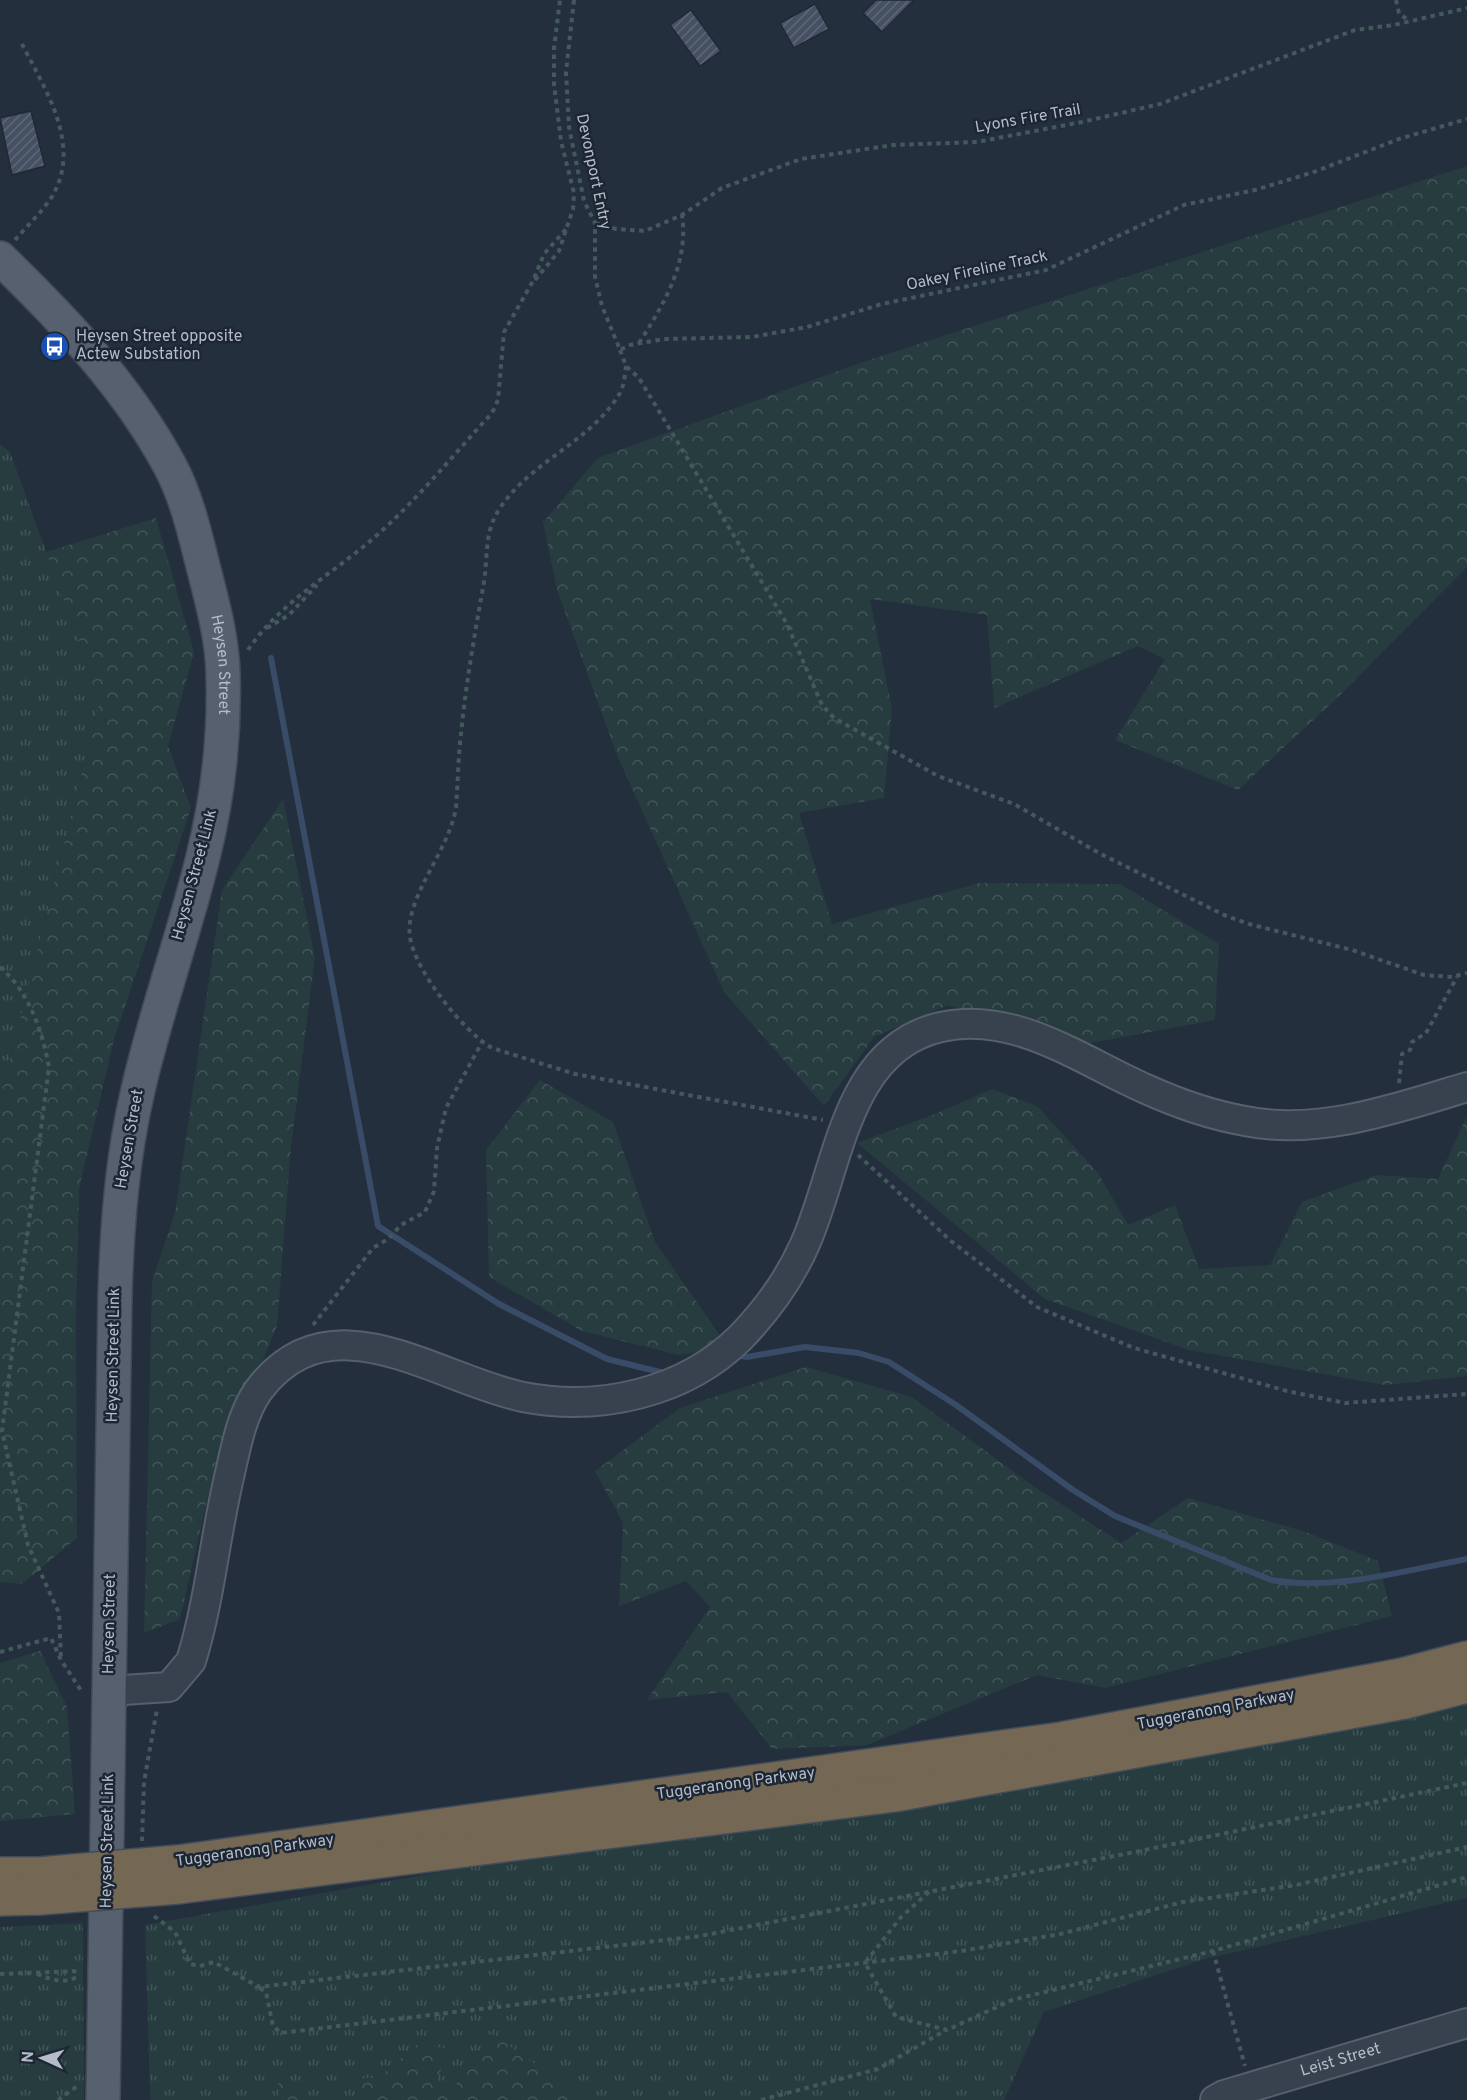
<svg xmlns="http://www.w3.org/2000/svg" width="1467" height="2100" font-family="Overpass,sans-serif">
	<defs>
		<pattern id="grass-tufts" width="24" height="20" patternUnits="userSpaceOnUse" patternTransform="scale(1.5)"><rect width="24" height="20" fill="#263c3f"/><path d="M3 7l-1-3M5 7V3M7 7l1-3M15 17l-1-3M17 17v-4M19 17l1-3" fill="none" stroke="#435659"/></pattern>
		<pattern id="forest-crowns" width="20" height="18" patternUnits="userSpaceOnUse" patternTransform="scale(1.5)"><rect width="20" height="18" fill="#263c3f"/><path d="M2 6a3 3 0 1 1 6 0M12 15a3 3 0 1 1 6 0" fill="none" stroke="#435659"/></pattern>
		<pattern id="building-hatch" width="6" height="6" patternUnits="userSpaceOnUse" patternTransform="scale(1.5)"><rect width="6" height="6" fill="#455162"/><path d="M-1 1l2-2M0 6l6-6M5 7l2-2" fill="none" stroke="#5d6877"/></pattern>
	</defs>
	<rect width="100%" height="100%" fill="#242f3e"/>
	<g fill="url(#grass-tufts)">
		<path d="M0,444L10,452L100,700L0,1100Z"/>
		<path d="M1467,1688V1898L1205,1959L1044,2012L1004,2100H151L150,2096L145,1925Z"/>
		<path d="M83,1923L84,2100H0V1927Z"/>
	</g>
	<g fill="url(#forest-crowns)">
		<path d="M1467,166V567L1337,698L1238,790L1115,740L1165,659L1138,646L994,708L987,615L870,599L892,709L884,798L799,813L832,924L979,883L1120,884L1219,944L1215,1020L1074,1046L948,1005L874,1037L824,1106L724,992L617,755L557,590L543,522L598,458L857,364Z"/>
		<path d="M156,518L194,652L168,746L191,808L114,1039L79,1189L76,1318L77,1538L22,1584L0,1582V1100L100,700L46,552Z"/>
		<path d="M283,799L315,958L291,1146L277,1326L211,1483L180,1619L144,1633L152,1282L175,1213L222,890Z"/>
		<path d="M540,1080L613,1122L655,1242L728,1347L679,1355L582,1331L489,1277L486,1150Z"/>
		<path d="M992,1089L1037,1106L1098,1173L1128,1225L1175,1205L1199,1269L1270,1265L1302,1202L1376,1175L1438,1179L1467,1116V1376L1385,1385L1189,1350L1045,1299L857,1143L935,1114Z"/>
		<path d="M806,1367L912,1397L1029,1483L1121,1543L1188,1498L1306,1532L1378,1561L1392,1616L1105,1688L1037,1675L867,1745L772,1749L727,1692L647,1700L710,1607L686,1581L619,1606L623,1523L595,1471L680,1408Z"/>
		<path d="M40,1651L67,1707L75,1814L0,1821V1663Z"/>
		<path d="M491,2033L577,2094L566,2100H369L351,2083L365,2078H378L419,2043L449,2049L435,2086L447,2098Z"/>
		<path d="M279,2069L314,2100H278Z"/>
	</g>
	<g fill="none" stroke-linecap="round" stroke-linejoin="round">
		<g stroke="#394c67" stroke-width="6">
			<path d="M271,658L378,1226L499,1304L607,1359L664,1373"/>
			<path d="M736,1355L747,1357L805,1347L859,1353L889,1362L956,1405L1073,1490L1115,1516L1271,1580C1336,1591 1402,1571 1467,1559"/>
		</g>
	</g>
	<g fill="url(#building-hatch)" stroke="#1f2835" stroke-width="1.5">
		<path d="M876,0H914L882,32L863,13Z"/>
		<path d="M815,4L829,29L794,48L780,23Z"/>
		<path d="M691,10L721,51L700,66L670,25Z"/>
		<path d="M31,111L45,166L12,175L0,118Z"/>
	</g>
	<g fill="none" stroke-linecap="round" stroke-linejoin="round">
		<defs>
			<g id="minor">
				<path d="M109,1699L123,1690L169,1687L191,1661C210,1600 215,1535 230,1473C236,1446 242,1414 258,1391C330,1294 436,1379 523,1397C599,1412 685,1393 741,1337C766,1311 790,1278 805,1244C839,1168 845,1048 941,1027C1014,1010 1082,1061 1146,1089C1177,1103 1211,1115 1245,1121C1319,1136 1397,1108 1467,1087"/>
				<path id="s1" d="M1215,2100L1224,2095L1467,2023"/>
			</g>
			<g id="major">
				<path id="s2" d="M0,258C65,321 127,386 170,466C186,496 194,530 202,562C211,598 222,635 223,673C225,734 218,797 203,857C184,935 156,1011 138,1090C122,1158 117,1226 115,1296L103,2100"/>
			</g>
			<g id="highway">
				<path d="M178,1862L1061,1739L1402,1675L1467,1658"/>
				<path d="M0,1874H39"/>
				<path d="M179,1887L895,1795L1405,1702L1467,1686"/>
				<path d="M0,1899L40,1898"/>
			</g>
		</defs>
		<use href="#minor" stroke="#565f6c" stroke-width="32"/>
		<use href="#major" stroke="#414a57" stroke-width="36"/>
		<use href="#highway" stroke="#434c59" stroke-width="36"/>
		<g stroke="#44595c" stroke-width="4" stroke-dasharray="4.5 4.5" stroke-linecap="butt">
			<path d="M574,0L566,72L569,127L584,201L595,223V277L602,306L620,350L630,345L664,339L752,337L807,327L882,304L1046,270L1184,205L1255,190L1314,172L1399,139L1467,119"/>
			<path d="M1396,0L1399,13L1409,21"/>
			<path d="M595,223L616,229L645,231L682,215L722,188L801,159L893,145L977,142L1082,122L1160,104L1355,30L1394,25L1467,8"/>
			<path d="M15,240C27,226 41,213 51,198C84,146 44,88 21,42"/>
			<path d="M535,280L559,251L573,209L574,193L561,141L554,84V48L560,0"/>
			<path d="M639,343C664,304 689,263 682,215"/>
			<path d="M620,350L626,366L639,378L787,624L822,705L834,718L938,776L1014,804L1099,853L1224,915L1249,924L1352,950L1424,975L1452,977L1467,973"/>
			<path d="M626,366C625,374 624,386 620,393C591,442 531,461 500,508C484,531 488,556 484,582C475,632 466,683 461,734C458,758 458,783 456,807C450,850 404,898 410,937C415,971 463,1031 492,1048L575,1074L823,1120"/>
			<path d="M267,628L289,615L317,585"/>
			<path d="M248,650C281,601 333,574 376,536C419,498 454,454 492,413L498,400L504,332L533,281L544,254L567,228"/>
			<path d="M0,967C29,992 42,1030 49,1067L2,1431L28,1545L59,1613L61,1660"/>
			<path d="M1399,1083L1402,1054L1410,1050L1412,1042L1426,1033L1457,977"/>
			<path d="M858,1155L951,1241L1037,1307L1134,1348L1287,1391L1345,1403L1467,1394"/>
			<path d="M313,1325L373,1248L388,1239L401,1225L425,1212L434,1191L437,1148L446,1108L482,1042"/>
			<path d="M0,1652L51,1638L61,1660L82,1692"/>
			<path d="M142,1841L144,1782L157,1709"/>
			<path d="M929,1892L901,1917L865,1963L896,2017L947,2030L1012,2000L1213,1951L1467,1877"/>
			<path d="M154,1916L175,1932L190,1964L200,1966L214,1962L259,1987L700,1936L1135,1852L1467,1783"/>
			<path d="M1213,1951L1245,2066"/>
			<path d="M0,1974L80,1971"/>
			<path d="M37,1974C52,1980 65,1985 80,1975"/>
			<path d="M260,1988L266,1992L273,2026L281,2033L962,1951L1060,1934L1183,1902L1296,1885L1467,1847"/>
			<path d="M58,2100L79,2085"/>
			<path d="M761,2100L878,2069L946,2030"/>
		</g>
		<use href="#minor" stroke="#38414e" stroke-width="28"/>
		<use href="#major" stroke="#56606e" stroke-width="33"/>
		<use href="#highway" stroke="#746855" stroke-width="33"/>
		<defs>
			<g id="highway-bridge">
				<path d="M39,1874L178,1862"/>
				<path d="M40,1898L179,1887"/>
			</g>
		</defs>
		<use href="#highway-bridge" stroke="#434c59" stroke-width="36" stroke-linecap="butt"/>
		<use href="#highway-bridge" stroke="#746855" stroke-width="33"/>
	</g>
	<defs>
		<symbol id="bus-disc" viewBox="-11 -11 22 22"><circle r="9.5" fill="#1a4fb4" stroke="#1d2633"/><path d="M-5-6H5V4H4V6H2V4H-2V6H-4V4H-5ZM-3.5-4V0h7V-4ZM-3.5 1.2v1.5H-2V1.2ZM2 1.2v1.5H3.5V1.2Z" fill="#fff"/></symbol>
	</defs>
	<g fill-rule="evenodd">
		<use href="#bus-disc" x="38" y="330" width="33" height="33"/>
	</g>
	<g text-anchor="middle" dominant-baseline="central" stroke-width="5" stroke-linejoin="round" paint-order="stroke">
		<g font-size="16" fill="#b4bcc9" stroke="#1d2633">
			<text transform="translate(1028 119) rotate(-10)">Lyons Fire Trail</text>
			<text transform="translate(593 172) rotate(78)">Devonport Entry</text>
			<text transform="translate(977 271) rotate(-12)">Oakey Fireline Track</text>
			<text stroke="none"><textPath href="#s2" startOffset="476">Heysen Street</textPath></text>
			<text transform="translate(195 875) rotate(-75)">Heysen Street Link</text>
			<text transform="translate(130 1139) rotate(-80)">Heysen Street</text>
			<text transform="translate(114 1355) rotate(-89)">Heysen Street Link</text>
			<text transform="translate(110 1624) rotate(-89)">Heysen Street</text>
			<text transform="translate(1216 1710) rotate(-11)">Tuggeranong Parkway</text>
			<text transform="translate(736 1784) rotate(-8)">Tuggeranong Parkway</text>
			<text transform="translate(108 1841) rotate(-89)">Heysen Street Link</text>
			<text transform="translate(255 1851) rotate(-8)">Tuggeranong Parkway</text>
			<text stroke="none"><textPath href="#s1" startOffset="132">Leist Street</textPath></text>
		</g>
		<g font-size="16" fill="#b4bcc9" stroke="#1d2633" text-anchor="start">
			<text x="76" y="337">Heysen Street opposite<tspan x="76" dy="18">Actew Substation</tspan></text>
		</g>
	</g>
	<g transform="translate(42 2058) rotate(274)" stroke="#1d2633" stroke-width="4.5" paint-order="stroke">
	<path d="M0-4.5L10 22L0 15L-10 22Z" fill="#b4bcc9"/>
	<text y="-9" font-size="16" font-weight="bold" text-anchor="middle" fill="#b4bcc9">N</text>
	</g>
</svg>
